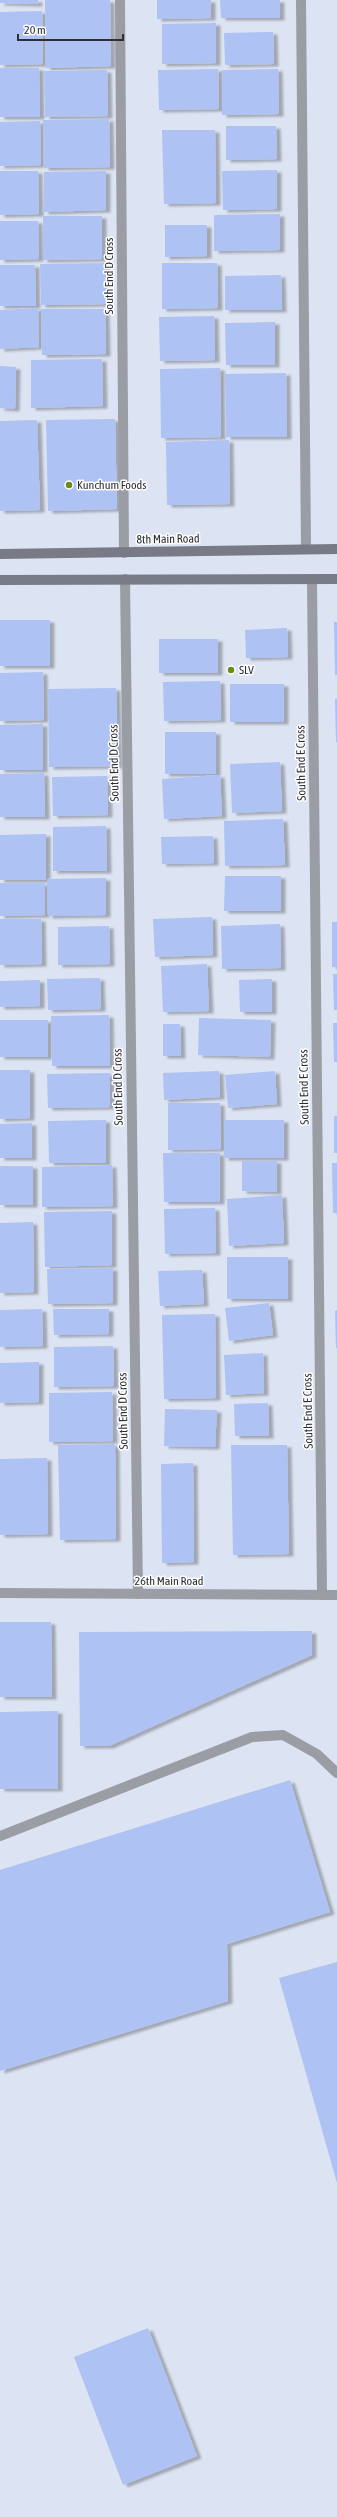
<svg xmlns="http://www.w3.org/2000/svg" width="337" height="2517" font-family="'Asap Condensed',sans-serif">
	<defs>
		<filter id="shadow"><feDropShadow dx="4.5" dy="2.5" stdDeviation="1" flood-color="#0004"/></filter>
	</defs>
	<rect width="100%" height="100%" fill="#dce3f2"/>
	<g fill="#aec2f4" filter="url(#shadow)">
		<path d="M0,0H38V4L0,3Z"/>
		<path d="M45,0H110L111,66L46,68Z"/>
		<path d="M157,0H211V18L157,19Z"/>
		<path d="M220,0H280V18H221Z"/>
		<path d="M42,11L43,64L0,65V12Z"/>
		<path d="M216,23V63L162,64V24Z"/>
		<path d="M273,32L274,64L225,65L224,33Z"/>
		<path d="M0,68H39L40,117H0Z"/>
		<path d="M218,69L219,109L159,110L158,70Z"/>
		<path d="M278,69L279,114L222,115V70Z"/>
		<path d="M107,70L108,116L45,117L44,71Z"/>
		<path d="M109,119L110,167L44,168L43,120Z"/>
		<path d="M40,121L41,165L0,166V122Z"/>
		<path d="M226,126H276L277,159L226,160Z"/>
		<path d="M162,130H215L216,203L164,204Z"/>
		<path d="M277,170V209L223,210L222,171Z"/>
		<path d="M0,171H38L39,214L0,215Z"/>
		<path d="M106,171V210L44,212V172Z"/>
		<path d="M280,214V250L214,251V215Z"/>
		<path d="M43,216H102V259L43,260Z"/>
		<path d="M0,221H38L39,259L0,260Z"/>
		<path d="M165,225H207V256L165,257Z"/>
		<path d="M105,263L106,304L41,305L40,264Z"/>
		<path d="M162,263H217L218,308L162,309Z"/>
		<path d="M0,265H35L36,306H0Z"/>
		<path d="M281,275L282,310H225V276Z"/>
		<path d="M38,308L39,347L0,349V310Z"/>
		<path d="M41,309H105L106,354L42,355Z"/>
		<path d="M214,316L215,360L160,361L159,317Z"/>
		<path d="M275,322V365H226L225,323Z"/>
		<path d="M102,359L103,406L31,408V360Z"/>
		<path d="M0,366L16,367L15,409L0,408Z"/>
		<path d="M220,368L221,437L161,438L160,369Z"/>
		<path d="M286,373L287,437H226L225,374Z"/>
		<path d="M115,419L117,509L48,511L46,420Z"/>
		<path d="M37,420L40,510L0,511V421Z"/>
		<path d="M229,440L230,504L167,505L166,442Z"/>
		<rect x="0" y="620" width="50" height="46"/>
		<path d="M334,622H337V675H335Z"/>
		<path d="M287,628L288,657L246,658L245,630Z"/>
		<rect x="159" y="639" width="59" height="34"/>
		<path d="M43,672L44,720L0,721V673Z"/>
		<path d="M220,681L221,720L164,721L163,682Z"/>
		<rect x="230" y="684" width="54" height="38"/>
		<path d="M116,688L118,766L49,767L48,689Z"/>
		<path d="M335,699H337V742H336Z"/>
		<path d="M43,724V770H0V725Z"/>
		<rect x="165" y="732" width="51" height="42"/>
		<path d="M280,762L282,811L232,813L230,764Z"/>
		<path d="M44,773L45,817H0V774Z"/>
		<path d="M220,775L222,816L164,819L162,779Z"/>
		<path d="M107,776L108,815L53,816L52,777Z"/>
		<path d="M283,819L285,865L225,866L224,821Z"/>
		<path d="M106,826L107,871H53V827Z"/>
		<path d="M46,834V880H0V835Z"/>
		<path d="M213,836L214,863L162,864L161,837Z"/>
		<path d="M225,876H281V911H224Z"/>
		<path d="M106,878V915L48,916L47,879Z"/>
		<path d="M0,883H45V915L0,916Z"/>
		<path d="M212,917L213,955L155,957L153,919Z"/>
		<path d="M0,919H41L42,964L0,965Z"/>
		<rect x="332" y="922" width="5" height="45"/>
		<path d="M280,924L281,968L222,969L221,926Z"/>
		<path d="M109,926L110,964L58,965V927Z"/>
		<path d="M207,964L209,1011L163,1012L161,966Z"/>
		<path d="M333,974H337V1010H334Z"/>
		<path d="M100,978L101,1009L48,1010L47,979Z"/>
		<path d="M272,979V1012H240L239,980Z"/>
		<path d="M40,980V1006L0,1007V981Z"/>
		<path d="M109,1015L110,1066H52L51,1016Z"/>
		<path d="M199,1018L271,1020L270,1057L198,1055Z"/>
		<rect x="0" y="1020" width="48" height="37"/>
		<path d="M333,1023H337V1062H334Z"/>
		<path d="M163,1024H180L181,1056H163Z"/>
		<path d="M0,1070H30V1118L0,1119Z"/>
		<path d="M219,1071L220,1097L164,1100L163,1073Z"/>
		<path d="M275,1071L277,1104L228,1108L225,1075Z"/>
		<path d="M110,1073V1107L48,1108L47,1074Z"/>
		<path d="M168,1103H220L221,1149L168,1150Z"/>
		<rect x="334" y="1116" width="3" height="37"/>
		<path d="M106,1120V1163H49L48,1121Z"/>
		<rect x="224" y="1120" width="60" height="38"/>
		<path d="M32,1123V1158H0V1124Z"/>
		<path d="M163,1153H220V1202H164Z"/>
		<path d="M242,1161H277V1192L242,1191Z"/>
		<path d="M332,1163H337V1213H333Z"/>
		<path d="M112,1165L113,1206L42,1207V1167Z"/>
		<rect x="0" y="1166" width="33" height="39"/>
		<path d="M282,1195L284,1243L229,1246L227,1199Z"/>
		<path d="M215,1208L216,1253L165,1254L164,1209Z"/>
		<path d="M112,1211V1265L45,1267L44,1212Z"/>
		<path d="M33,1222L34,1292L0,1293V1223Z"/>
		<rect x="227" y="1257" width="61" height="42"/>
		<path d="M113,1268V1303L48,1304L47,1269Z"/>
		<path d="M202,1270L204,1304L160,1306L158,1271Z"/>
		<path d="M269,1303L273,1335L229,1341L225,1308Z"/>
		<path d="M42,1309L43,1346L0,1347V1310Z"/>
		<path d="M53,1309H109V1334L54,1335Z"/>
		<path d="M337,1310V1348H336L335,1311Z"/>
		<path d="M215,1314L216,1398L164,1399L162,1315Z"/>
		<path d="M113,1346L114,1386L54,1387V1347Z"/>
		<path d="M263,1353L264,1393L226,1395L224,1355Z"/>
		<path d="M39,1362V1402L0,1403V1363Z"/>
		<path d="M112,1392L113,1441L49,1442V1393Z"/>
		<path d="M268,1403L269,1436H235L234,1404Z"/>
		<path d="M165,1409L217,1410L215,1447L164,1446Z"/>
		<path d="M115,1444L116,1539L60,1540L58,1445Z"/>
		<path d="M231,1445H287L289,1554L233,1555Z"/>
		<path d="M47,1458L48,1534L0,1535V1459Z"/>
		<path d="M193,1463L194,1562L162,1563L161,1464Z"/>
		<path d="M0,1622H51L52,1697H0Z"/>
		<path d="M312,1631V1655L109,1746H80L79,1632Z"/>
		<path d="M58,1711V1789H0V1712Z"/>
		<path d="M290,1780L330,1912L227,1944L228,2001L0,2071V1870Z"/>
		<path d="M337,1962V2183L279,1978Z"/>
		<path d="M148,2328L197,2456L123,2485L74,2357Z"/>
	</g>
	<g fill="none" stroke-linecap="round" stroke-linejoin="round">
		<g stroke="#9a9da3" stroke-width="10">
			<path d="M120,0L124,553"/>
			<path d="M301,0L306,548"/>
			<path d="M125,579L138,1594"/>
			<path d="M312,579L322,1595"/>
			<path d="M0,1593L337,1595"/>
			<path d="M0,1836L252,1737L283,1735L317,1754L337,1773"/>
		</g>
		<g stroke="#787b85" stroke-width="10">
			<path d="M0,554L337,549"/>
			<path d="M0,580L337,579"/>
		</g>
	</g>
	<g fill="#6a8d15" stroke="#fff" stroke-width="1.5">
		<circle cx="69" cy="485" r="4"/>
		<circle cx="231" cy="670" r="4"/>
	</g>
	<g text-anchor="middle" dominant-baseline="central" stroke-width="3" stroke-linejoin="round" paint-order="stroke">
		<g font-size="12" fill="#2d2f35" stroke="#fff">
			<text transform="translate(109 276) rotate(-90)">South End D Cross</text>
			<text transform="translate(168 539) rotate(-1)">8th Main Road</text>
			<text transform="translate(114 763) rotate(-91)">South End D Cross</text>
			<text transform="translate(301 763) rotate(-91)">South End E Cross</text>
			<text transform="translate(118 1087) rotate(-91)">South End D Cross</text>
			<text transform="translate(304 1087) rotate(-91)">South End E Cross</text>
			<text transform="translate(123 1411) rotate(-91)">South End D Cross</text>
			<text transform="translate(308 1411) rotate(-91)">South End E Cross</text>
			<text x="169" y="1581">26th Main Road</text>
		</g>
		<g font-size="12" fill="#2d2f35" stroke="#fff" text-anchor="start">
			<text x="77" y="485">Kunchum Foods</text>
			<text x="239" y="670">SLV</text>
		</g>
	</g>
	<path d="M18 34v6h105v-6" fill="none" stroke="#2d2f35" stroke-width="2"/>
	<text x="24" y="34" font-size="12" fill="#2d2f35" stroke="#ffffff" stroke-width="3" paint-order="stroke">20 m</text>
</svg>
